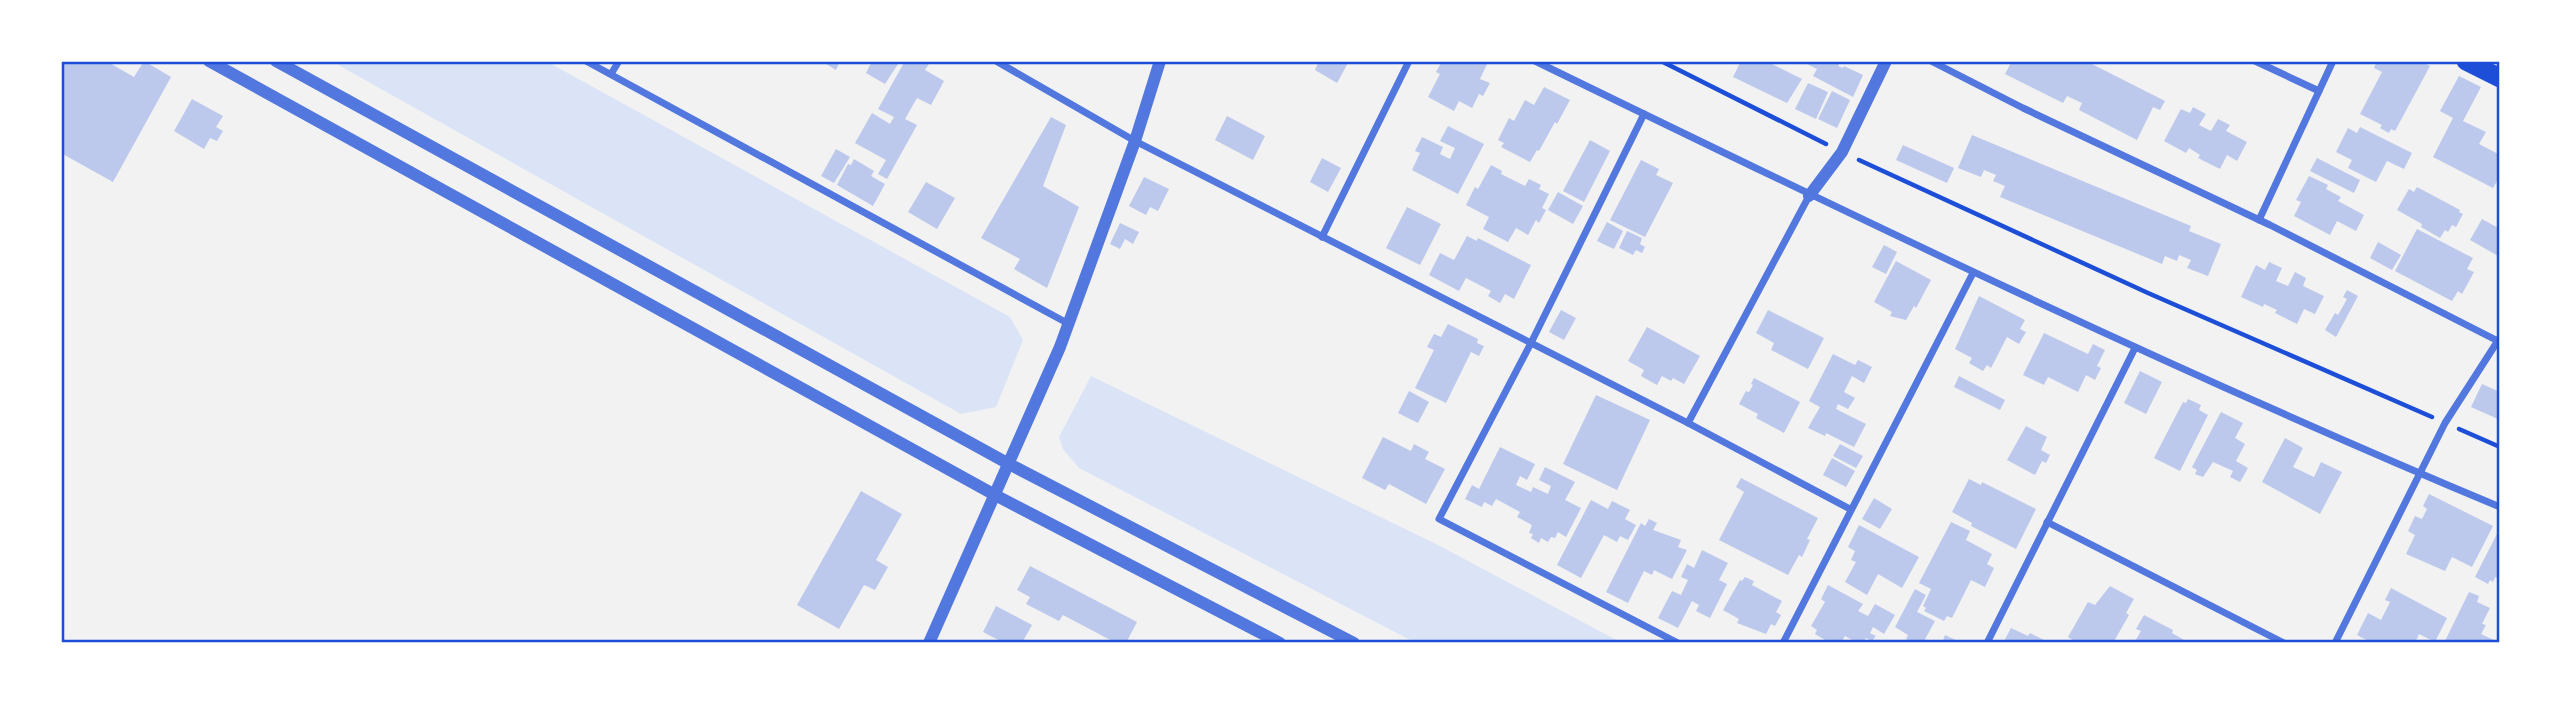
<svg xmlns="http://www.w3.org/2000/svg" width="2561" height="704" font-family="'Space Grotesk',sans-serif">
	<rect width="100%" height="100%" fill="#f2f2f2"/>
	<g fill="#dbe4f7">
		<path d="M331,61H546L1010,317L1023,340L996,407L961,414Z"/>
		<path d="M1091,376L1438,545L1622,643H1416L1079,468L1063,449L1059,437Z"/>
	</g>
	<g fill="#bdc9ec">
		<path d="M61,61H106L134,77L144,61L171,77L113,182L61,153Z"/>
		<path d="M821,61H840L836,70Z"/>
		<path d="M872,61H900L885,84L866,73Z"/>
		<path d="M905,61H925L929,64L925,70L944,81L931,105L917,98L905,119L917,125L887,179L878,174L886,160L855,143L872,113L890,124L894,117L878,109Z"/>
		<path d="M1319,61H1349L1337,83L1315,70Z"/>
		<path d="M1442,61L1488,62L1480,79L1490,83L1483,96L1479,94L1472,108L1459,101L1454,111L1428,97L1440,74L1436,72Z"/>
		<path d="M1741,61H1766L1802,79L1787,103L1733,77Z"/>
		<path d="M1801,61H1841L1838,66L1843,68L1844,66L1863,75L1853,97L1813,76L1817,69Z"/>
		<path d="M2012,61H2086L2165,101L2160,110L2153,107L2137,140L2079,110L2082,103L2067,96L2063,103L2005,74Z"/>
		<path d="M2377,61H2421L2430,66L2395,131L2391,129L2389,133L2380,128L2382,125L2360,114L2382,72L2374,68Z"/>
		<path d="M2459,76L2481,87L2463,121L2486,132L2479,144L2500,155V176L2493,188L2433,157L2453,118L2440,111Z"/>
		<path d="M1808,83L1828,92L1816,119L1795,109Z"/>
		<path d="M1544,87L1570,100L1557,124L1555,122L1539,151L1537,150L1530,162L1501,147L1504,143L1498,140L1509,118L1514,121L1525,100L1534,105Z"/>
		<path d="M1832,91L1850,100L1837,128L1818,119Z"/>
		<path d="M192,99L223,116L216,127L223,131L217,141L210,138L204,149L174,131Z"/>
		<path d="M2193,107L2206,114L2199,125L2211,131L2218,119L2230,125L2226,131L2247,142L2237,161L2227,155L2220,169L2198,158L2200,155L2189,148L2186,153L2164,141L2181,109L2190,113Z"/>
		<path d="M1227,116L1265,136L1253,160L1215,140Z"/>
		<path d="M1051,117L1066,125L1043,186L1079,207L1047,288L1014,269L1020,259L981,238Z"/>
		<path d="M1448,126L1484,144L1458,194L1412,170L1420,153L1415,151L1422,137L1443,147L1440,154L1450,159L1455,148L1440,141Z"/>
		<path d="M2360,127L2412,153L2404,169L2387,161L2376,182L2348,168L2352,160L2336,152L2348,128L2357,133Z"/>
		<path d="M1972,135L2191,226L2189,231L2221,244L2208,276L2187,268L2191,260L2179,255L2177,261L2165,256L2162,264L2000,197L2005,186L1993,181L1996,175L1984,170L1981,177L1958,168Z"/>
		<path d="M1590,140L1610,151L1584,202L1563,191Z"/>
		<path d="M1903,145L1954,168L1947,183L1896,160Z"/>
		<path d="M836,149L850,157L834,183L821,176Z"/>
		<path d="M1322,158L1341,168L1328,192L1310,182Z"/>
		<path d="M2317,158L2360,180L2354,193L2310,171Z"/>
		<path d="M854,159L874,171L871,176L885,184L873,206L837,185L848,164L851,165Z"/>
		<path d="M1641,160L1659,169L1656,175L1673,183L1645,237L1610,220Z"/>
		<path d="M1491,165L1502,171L1501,174L1525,186L1529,179L1541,185L1539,189L1549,194L1542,208L1546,210L1539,223L1536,220L1528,235L1516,228L1508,242L1483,229L1489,217L1466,205L1475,187L1478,189Z"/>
		<path d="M2309,176L2328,185L2326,189L2341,197L2338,201L2364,215L2356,231L2337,221L2330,235L2294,216L2301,202L2296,200Z"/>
		<path d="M1144,177L1169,189L1158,211L1150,207L1146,215L1129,206Z"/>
		<path d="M926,182L955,198L937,229L908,212Z"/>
		<path d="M2417,187L2460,210L2459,212L2463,214L2456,227L2452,225L2448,232L2445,230L2440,238L2421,227L2422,224L2397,210L2409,189L2414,192Z"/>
		<path d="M1558,192L1583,206L1573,224L1548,210Z"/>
		<path d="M1407,207L1441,224L1420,265L1386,248Z"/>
		<path d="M2482,219L2500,229V257L2470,240Z"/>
		<path d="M1607,222L1623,231L1614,249L1597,241Z"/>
		<path d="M1120,223L1139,232L1133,244L1125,239L1120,249L1110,244Z"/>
		<path d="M2417,229L2473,258L2467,269L2474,272L2462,294L2458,291L2452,301L2395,271Z"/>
		<path d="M1627,231L1642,238L1640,244L1645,247L1642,253L1636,250L1633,255L1619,248Z"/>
		<path d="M1467,236L1477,241L1478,238L1531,265L1514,299L1505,294L1500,303L1488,296L1491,291L1466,278L1459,291L1429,275L1440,253L1454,260Z"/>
		<path d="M2378,242L2401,255L2392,270L2370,258Z"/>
		<path d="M1884,245L1897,252L1886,274L1872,267Z"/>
		<path d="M1896,261L1931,280L1916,308L1914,306L1906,320L1890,316L1892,312L1874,302Z"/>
		<path d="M2269,262L2282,268L2276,281L2288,286L2295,272L2306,278L2303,286L2324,296L2315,314L2304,309L2297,324L2275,313L2277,310L2264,304L2263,307L2241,297L2256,265L2265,270Z"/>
		<path d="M2347,290L2358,296L2336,337L2325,330L2335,313L2338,315L2347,299L2343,297Z"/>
		<path d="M1979,296L2025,320L2020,329L2026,332L2019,344L2007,337L1991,368L1987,365L1983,371L1969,363L1972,358L1955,349Z"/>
		<path d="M1561,310L1576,318L1564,340L1549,332Z"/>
		<path d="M1768,310L1824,338L1808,369L1771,350L1774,343L1756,333Z"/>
		<path d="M1448,324L1478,339L1477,343L1484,346L1479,356L1471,352L1446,403L1415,388L1434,350L1427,347L1434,334L1441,337Z"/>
		<path d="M1647,327L1700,356L1684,384L1673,378L1671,381L1662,376L1657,385L1641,376L1644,370L1628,361Z"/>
		<path d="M2044,333L2088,354L2093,344L2105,350L2097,366L2101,368L2095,380L2086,375L2078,392L2048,377L2044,385L2023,375Z"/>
		<path d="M1833,354L1855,365L1858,360L1872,367L1864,383L1852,376L1844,392L1855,398L1848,409L1838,404L1836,409L1866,424L1854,447L1826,433L1825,436L1808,428L1820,407L1809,401Z"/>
		<path d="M2140,371L2162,382L2146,414L2124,403Z"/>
		<path d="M1959,376L2005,400L2000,410L1954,387Z"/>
		<path d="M1754,378L1800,402L1784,433L1756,418L1758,414L1739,404L1746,391L1749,392L1753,385L1751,384Z"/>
		<path d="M2482,384L2500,392V420L2471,407Z"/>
		<path d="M1409,391L1429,402L1418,423L1398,413Z"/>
		<path d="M1596,395L1650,420L1617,490L1563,464Z"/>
		<path d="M2188,399L2201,405L2199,410L2208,415L2180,471L2154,458L2183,402L2186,403Z"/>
		<path d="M2221,412L2243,423L2235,438L2245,444L2236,461L2248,468L2240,482L2230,477L2233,471L2213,462L2203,477L2195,474L2197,470L2192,467Z"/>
		<path d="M2026,426L2047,437L2041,450L2050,455L2046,463L2042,461L2035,475L2007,460Z"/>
		<path d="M1383,437L1411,451L1414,444L1429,452L1425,459L1445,469L1426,504L1389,484L1385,490L1362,478Z"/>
		<path d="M2285,438L2303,448L2293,467L2314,477L2321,462L2342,472L2320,514L2262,482Z"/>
		<path d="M1840,444L1863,456L1856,468L1833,456Z"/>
		<path d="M1500,447L1535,464L1527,480L1520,476L1516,485L1531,492L1533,487L1548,494L1551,486L1539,480L1545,467L1575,482L1565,500L1581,508L1566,537L1558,532L1555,538L1551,537L1548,542L1541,538L1539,543L1531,538L1533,534L1529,533L1532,525L1517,517L1520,512L1496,499L1492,506L1484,502L1482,507L1465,499L1472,485L1479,489Z"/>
		<path d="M1832,458L1855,471L1846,487L1823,475Z"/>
		<path d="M1741,478L1818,518L1807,539L1810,540L1802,557L1799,555L1788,575L1719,540L1744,492L1736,487Z"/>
		<path d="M1969,479L1981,485L1982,482L2036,509L2016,549L1971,526L1972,523L1952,512Z"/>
		<path d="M861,491L902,514L876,560L888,567L875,590L864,585L839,629L797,605Z"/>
		<path d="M2429,494L2493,526L2472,567L2452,557L2445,571L2406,554L2415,535L2408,531L2415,516L2422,519L2427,509L2423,506Z"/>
		<path d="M1874,498L1892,509L1880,529L1862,519Z"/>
		<path d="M1591,500L1608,509L1612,501L1630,510L1625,519L1636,525L1628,540L1620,536L1617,542L1604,535L1581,578L1557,565Z"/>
		<path d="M1649,519L1657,523L1653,530L1681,540L1678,547L1687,550L1672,579L1654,570L1652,575L1644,571L1628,603L1606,592L1641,523L1645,526Z"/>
		<path d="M1951,522L1970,531L1966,540L1992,554L1987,564L1994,568L1985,587L1971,580L1952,618L1947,616L1944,621L1924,611L1926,608L1923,606L1931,589L1919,583Z"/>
		<path d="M1859,525L1919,557L1902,588L1878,574L1867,595L1845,582L1856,562L1851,560L1855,551L1848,547Z"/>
		<path d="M2500,528V579L2495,577L2493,582L2490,580L2488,584L2475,577Z"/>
		<path d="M1702,550L1728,563L1719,580L1727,584L1710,618L1696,611L1699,605L1692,601L1678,628L1658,618L1672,591L1681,595L1688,580L1681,577L1687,564L1694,568Z"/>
		<path d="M1030,566L1137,622L1126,643H1116L1063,615L1059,621L1026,604L1030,597L1017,590Z"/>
		<path d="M1745,577L1754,581L1752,585L1782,601L1776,612L1781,615L1775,626L1771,624L1766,634L1737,623L1739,619L1723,610L1740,580L1742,581Z"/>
		<path d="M1828,585L1863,604L1858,611L1868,616L1875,604L1895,615L1884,634L1873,627L1870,633L1876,636L1872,641L1866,638L1863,643H1857L1845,636L1841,643H1830L1815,634L1817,630L1811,626L1825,602L1821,599Z"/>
		<path d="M2110,586L2134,599L2126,613L2129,615L2113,643H2077L2068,637L2088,602L2095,605Z"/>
		<path d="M2391,588L2447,618L2435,642L2419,634L2415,643L2402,640L2400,643H2372L2357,635L2368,613L2381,620L2390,602L2385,600Z"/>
		<path d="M1915,589L1926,595L1917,612L1935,621L1923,643H1913L1906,639L1908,635L1895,627Z"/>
		<path d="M2469,592L2479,596L2477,602L2490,608L2482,624L2486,625L2481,634L2496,641L2500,634V643H2444Z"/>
		<path d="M996,606L1032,625L1022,643H1004L983,632Z"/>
		<path d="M2144,615L2173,630L2172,633L2184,640L2182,643H2134L2141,631L2136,629Z"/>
		<path d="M2011,628L2028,636L2030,633L2050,643H2003Z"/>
		<path d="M1945,635L1962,643H1942Z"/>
	</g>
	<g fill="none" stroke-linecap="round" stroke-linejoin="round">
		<g stroke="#1d4ed8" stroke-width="4.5">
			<path d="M1661,61L1826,144"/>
			<path d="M1859,160L2148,293L2432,417"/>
			<path d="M2459,429L2500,447"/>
		</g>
		<g stroke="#5277de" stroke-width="7">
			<path d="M586,61L1069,324"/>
			<path d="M996,61L1135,141L1688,423L1850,509"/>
			<path d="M1535,61C1853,216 2172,370 2500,507"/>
			<path d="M1931,61L2023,108L2270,225L2498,341"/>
			<path d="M2255,61L2319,91"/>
			<path d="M611,74L619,61"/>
			<path d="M1644,114L1531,343L1439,519L1678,643"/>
			<path d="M2259,220L2333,61"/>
			<path d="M1322,237L1409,61"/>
			<path d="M1688,423L1809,196"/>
			<path d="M2047,522L2284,643"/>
			<path d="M1783,643L1973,273"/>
			<path d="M1987,643L2135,348"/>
			<path d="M2335,643L2445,423L2499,339"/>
		</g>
		<g stroke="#5277de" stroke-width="12">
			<path d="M209,61L995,495L1280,643"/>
			<path d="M276,61L1009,464L1354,643"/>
			<path d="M1809,196L1842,152L1886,61"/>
			<path d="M929,643L1060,347L1135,141L1160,61"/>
		</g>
		<path stroke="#1d4ed8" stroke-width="19" d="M2466,61L2500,78"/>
	</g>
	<rect width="2561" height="704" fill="none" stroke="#ffffff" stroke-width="126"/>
	<rect x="63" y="63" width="2435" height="578" fill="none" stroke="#1d4ed8" stroke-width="2.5"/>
</svg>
